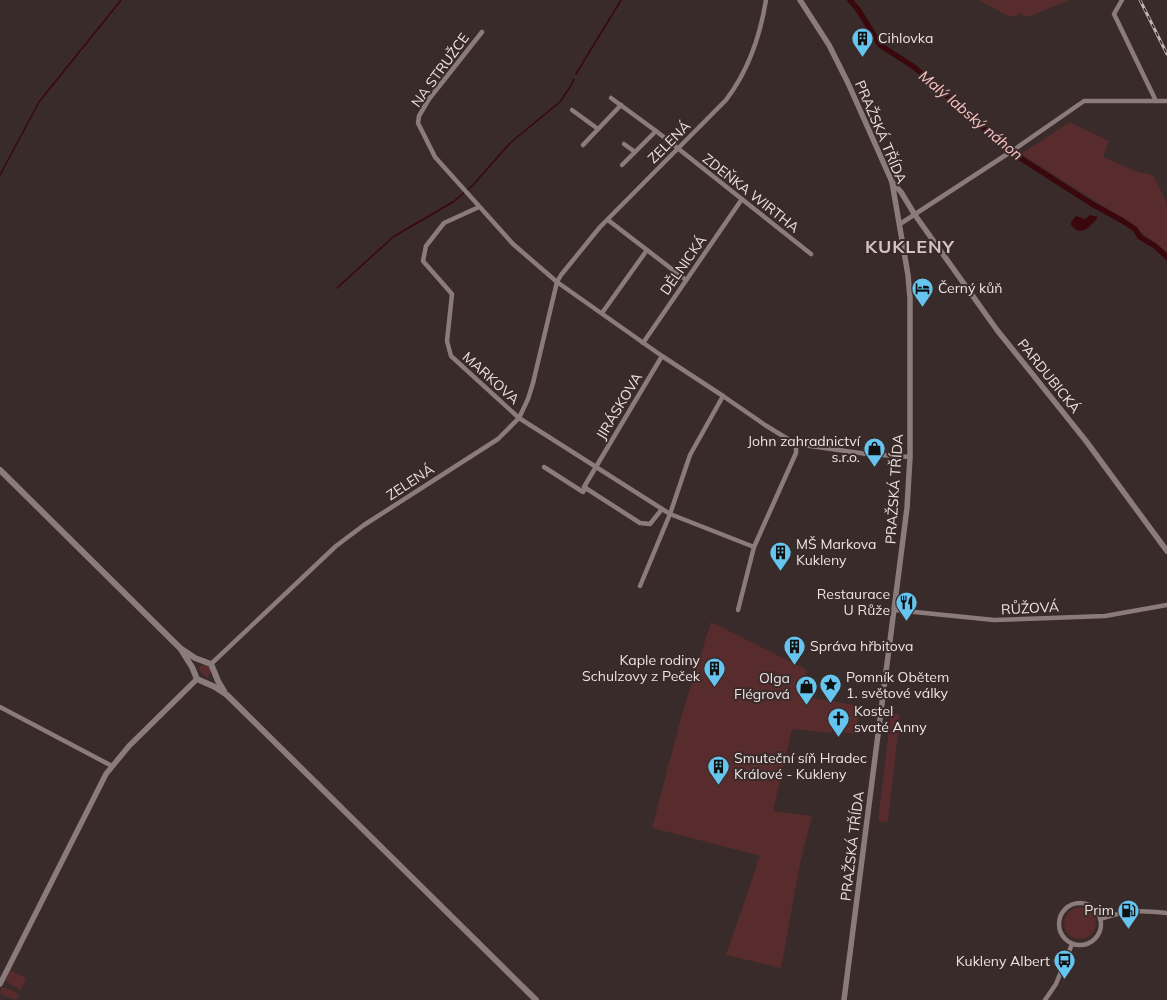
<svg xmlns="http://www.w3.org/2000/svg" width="1167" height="1000" font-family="Mulish,sans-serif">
	<rect width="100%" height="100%" fill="#392b2a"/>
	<g fill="#582b2d">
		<path d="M979,0H1069L1028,17L1019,13L1016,17L1006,15Z"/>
		<path d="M1070,122L1109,141L1103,157L1138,172L1153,175L1167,203V252L1125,220L1021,154Z"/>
		<path d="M711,622L807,670L801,696L860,706L856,734L832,731L830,733L792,729L773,811L812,816L800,864L781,968L726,955L756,868L757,861L761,856L652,828L682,714Z"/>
		<path d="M205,665C212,667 212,674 207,678L198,669L201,666Z"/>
		<path d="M891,713L900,715L888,821L885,822L878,821Z"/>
		<circle cx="1080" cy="923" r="16"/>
		<path d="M10,970L26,978L21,990L7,982L6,979Z"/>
		<path d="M2,988H6L19,994L16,1000L2,995L0,992Z"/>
	</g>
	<path fill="#3a070d" d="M1090,215L1098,217C1091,226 1081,238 1071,225V222L1076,216L1085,219Z"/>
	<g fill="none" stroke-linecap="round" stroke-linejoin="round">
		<g stroke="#3a070d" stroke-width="1.5">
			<path d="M576,74L621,0"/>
			<path d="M0,175L39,102L121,0"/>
			<path d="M337,288L393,237L453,202L473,185L510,143L561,101C565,92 570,90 574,79"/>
		</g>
		<path stroke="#3a070d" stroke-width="5.5" d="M850,0L859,11L880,45L914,67L1011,152L1092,204L1123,221L1135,229L1140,237L1155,246L1167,257"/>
		<g stroke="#8c7b7b" stroke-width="4.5">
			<path d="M1122,0L1114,14L1156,101"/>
			<path d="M482,32L429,99L419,116L418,123L435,157L513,244L557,282L662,356L723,396L690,455L670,514L640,586"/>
			<path d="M611,98L656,131L811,254"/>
			<path d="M572,110L598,129"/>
			<path d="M624,144L635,152"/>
			<path d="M583,145L621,105"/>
			<path d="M622,165L656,131"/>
			<path d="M479,207L444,223L426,246L423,261L452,294L447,341L451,356L519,418L670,514L754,547L796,453V444"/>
			<path d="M608,220L686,280"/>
			<path d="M900,224L1015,149L1084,101H1167"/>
			<path d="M602,313L647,250"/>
			<path d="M643,343L742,199"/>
			<path d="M662,356L584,487L640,523L650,524L662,509"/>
			<path d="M723,396L765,425L796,444L867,454L910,457"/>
			<path d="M544,467L583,492L586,488"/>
			<path d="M738,610L754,547"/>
			<path d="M895,610L994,620L1105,616L1167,605"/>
			<path d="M211,664L336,546L364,525L498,439L519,418L528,399L533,383L557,282L561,275L600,227L726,100C749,70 760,37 766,0"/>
			<path d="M0,707L112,766"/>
			<circle cx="1080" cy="924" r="21"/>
			<path d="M1100,919C1128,910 1139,910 1167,913"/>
			<path d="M1045,1000L1056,984L1072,944"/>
		</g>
		<g stroke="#8c7b7b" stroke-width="5.5">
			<path d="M800,0L829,45L848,83L892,182L908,275L910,298V457L907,508L844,1000"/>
			<path d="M892,182L901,192L915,215L997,330L1086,441L1167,551"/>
			<path d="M0,984L106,774L129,746L197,679"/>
		</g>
		<g stroke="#8c7b7b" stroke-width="6">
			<path d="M0,470L180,648L195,658L211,664L218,681L224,691"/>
			<path d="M180,648L192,667L197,679L215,687L227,695L536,1000"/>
		</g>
		<defs>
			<path id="rail" d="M1140,0L1167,54"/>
		</defs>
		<use href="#rail" stroke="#bfb5b4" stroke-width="3"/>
		<use href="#rail" stroke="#392b2a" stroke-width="1.5" stroke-dasharray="4.5" stroke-linecap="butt"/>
	</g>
	<defs>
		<symbol id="building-pin" viewBox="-11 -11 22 30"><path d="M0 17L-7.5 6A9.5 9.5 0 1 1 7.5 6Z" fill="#65c5ef" stroke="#392b2a"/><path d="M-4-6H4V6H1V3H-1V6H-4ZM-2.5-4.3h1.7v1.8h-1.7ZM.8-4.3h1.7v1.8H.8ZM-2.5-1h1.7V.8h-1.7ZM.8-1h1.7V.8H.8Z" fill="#111"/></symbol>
		<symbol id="hotel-pin" viewBox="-11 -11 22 30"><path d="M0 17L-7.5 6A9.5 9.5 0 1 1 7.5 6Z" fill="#65c5ef" stroke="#392b2a"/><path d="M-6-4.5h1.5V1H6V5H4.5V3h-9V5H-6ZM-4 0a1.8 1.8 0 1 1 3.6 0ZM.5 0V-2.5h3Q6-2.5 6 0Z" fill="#111"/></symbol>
		<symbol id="shop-pin" viewBox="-11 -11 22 30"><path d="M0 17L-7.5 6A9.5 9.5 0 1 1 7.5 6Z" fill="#65c5ef" stroke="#392b2a"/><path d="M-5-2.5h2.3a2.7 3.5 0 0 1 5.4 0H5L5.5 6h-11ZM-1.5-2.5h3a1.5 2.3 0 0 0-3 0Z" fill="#111"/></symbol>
		<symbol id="restaurant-pin" viewBox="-11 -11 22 30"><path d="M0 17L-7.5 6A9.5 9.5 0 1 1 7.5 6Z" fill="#65c5ef" stroke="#392b2a"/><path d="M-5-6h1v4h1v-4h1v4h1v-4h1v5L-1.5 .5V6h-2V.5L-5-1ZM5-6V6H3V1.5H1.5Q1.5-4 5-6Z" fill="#111"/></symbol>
		<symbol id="sight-pin" viewBox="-11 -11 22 30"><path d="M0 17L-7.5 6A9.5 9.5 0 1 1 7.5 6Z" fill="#65c5ef" stroke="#392b2a"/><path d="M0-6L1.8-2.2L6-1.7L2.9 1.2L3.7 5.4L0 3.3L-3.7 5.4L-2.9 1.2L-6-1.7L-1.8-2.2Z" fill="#111"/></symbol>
		<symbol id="church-pin" viewBox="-11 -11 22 30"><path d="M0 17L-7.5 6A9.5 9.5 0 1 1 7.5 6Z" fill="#65c5ef" stroke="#392b2a"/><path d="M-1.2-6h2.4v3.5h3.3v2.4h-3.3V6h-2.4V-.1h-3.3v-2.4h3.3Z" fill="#111"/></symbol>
		<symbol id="fuel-pin" viewBox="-11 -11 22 30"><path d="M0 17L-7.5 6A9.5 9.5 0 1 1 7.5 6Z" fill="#65c5ef" stroke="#392b2a"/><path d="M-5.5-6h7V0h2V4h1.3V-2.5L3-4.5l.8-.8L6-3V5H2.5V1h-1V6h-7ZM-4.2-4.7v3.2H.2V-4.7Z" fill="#111"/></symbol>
		<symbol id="bus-pin" viewBox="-11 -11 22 30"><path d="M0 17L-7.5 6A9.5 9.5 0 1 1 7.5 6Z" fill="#65c5ef" stroke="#392b2a"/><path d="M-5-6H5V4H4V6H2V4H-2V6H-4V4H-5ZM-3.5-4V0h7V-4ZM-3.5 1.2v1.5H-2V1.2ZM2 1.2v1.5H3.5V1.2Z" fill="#111"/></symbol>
	</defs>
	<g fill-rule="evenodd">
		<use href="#building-pin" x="850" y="26" width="25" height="34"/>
		<use href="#hotel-pin" x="910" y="276" width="25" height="34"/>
		<use href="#shop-pin" x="862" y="436" width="25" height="34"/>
		<use href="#building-pin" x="768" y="540" width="25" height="34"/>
		<use href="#restaurant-pin" x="894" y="590" width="25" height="34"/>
		<use href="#building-pin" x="782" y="634" width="25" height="34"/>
		<use href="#building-pin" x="702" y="656" width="25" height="34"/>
		<use href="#sight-pin" x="818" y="672" width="25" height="34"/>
		<use href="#shop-pin" x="794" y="674" width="25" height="34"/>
		<use href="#church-pin" x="826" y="706" width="25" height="34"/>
		<use href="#building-pin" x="706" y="754" width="25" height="34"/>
		<use href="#fuel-pin" x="1116" y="898" width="25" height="34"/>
		<use href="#bus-pin" x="1052" y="948" width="25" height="34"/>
	</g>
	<g text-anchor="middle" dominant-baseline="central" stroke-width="4" stroke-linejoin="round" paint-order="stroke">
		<g font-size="14" fill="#ece3e2" stroke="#392b2a" text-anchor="start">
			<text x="878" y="38">Cihlovka</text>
			<text x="938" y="288">Černý kůň</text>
			<text x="860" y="441" text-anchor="end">John zahradnictví<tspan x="860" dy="16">s.r.o.</tspan></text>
			<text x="796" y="544">MŠ Markova<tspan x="796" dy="16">Kukleny</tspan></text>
			<text x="890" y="594" text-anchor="end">Restaurace<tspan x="890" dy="16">U Růže</tspan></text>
			<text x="810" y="646">Správa hřbitova</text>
			<text x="700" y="660" text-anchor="end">Kaple rodiny<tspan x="700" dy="16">Schulzovy z Peček</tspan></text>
			<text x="846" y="677">Pomník Obětem<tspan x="846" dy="16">1. světové války</tspan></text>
			<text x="790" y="678" text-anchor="end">Olga<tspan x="790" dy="16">Flégrová</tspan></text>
			<text x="854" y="711">Kostel<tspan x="854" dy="16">svaté Anny</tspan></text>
			<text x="734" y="758">Smuteční síň Hradec<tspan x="734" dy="16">Králové - Kukleny</tspan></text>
			<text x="1114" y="910" text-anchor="end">Prim</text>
			<text x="1050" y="961" text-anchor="end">Kukleny Albert</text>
		</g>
		<g font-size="14" fill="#ece3e2" stroke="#392b2a">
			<text transform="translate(440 70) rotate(-54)">NA STRUŽCE</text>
			<text transform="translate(881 132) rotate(67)">PRAŽSKÁ TŘÍDA</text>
			<text transform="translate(669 142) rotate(-45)">ZELENÁ</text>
			<text transform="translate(751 193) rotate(38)">ZDEŇKA WIRTHA</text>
			<text transform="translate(683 265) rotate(-55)">DĚLNICKÁ</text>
			<text transform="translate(1049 376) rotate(51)">PARDUBICKÁ</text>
			<text transform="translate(491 378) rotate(42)">MARKOVA</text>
			<text transform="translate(619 406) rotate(-59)">JIRÁSKOVA</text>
			<text transform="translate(410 482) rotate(-33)">ZELENÁ</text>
			<text transform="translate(894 489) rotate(-86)">PRAŽSKÁ TŘÍDA</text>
			<text transform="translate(1030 608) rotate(-3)">RŮŽOVÁ</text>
			<text transform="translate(852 846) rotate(-83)">PRAŽSKÁ TŘÍDA</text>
		</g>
		<g font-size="15" font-style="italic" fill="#fdc4c4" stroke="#392b2a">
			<text transform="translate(971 115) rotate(40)">Malý labský náhon</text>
		</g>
		<g font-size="18" font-weight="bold" letter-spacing="1" fill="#d6c3c3" stroke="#392b2a">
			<text x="910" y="246">KUKLENY</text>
		</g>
	</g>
</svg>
